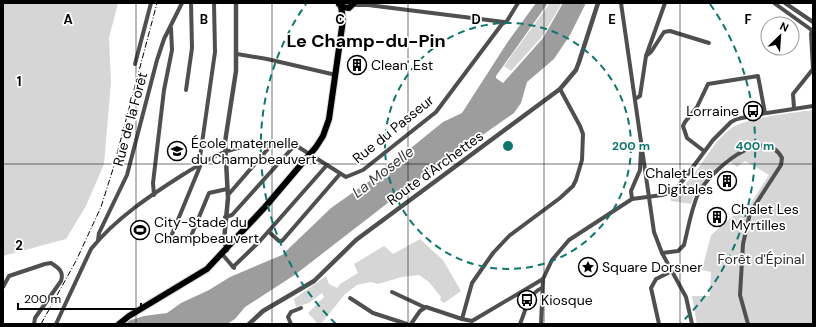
<svg xmlns="http://www.w3.org/2000/svg" width="816" height="327" font-family="'DM Sans',sans-serif">
	<rect width="100%" height="100%" fill="#fff"/>
	<g fill="#d6d6d6">
		<path d="M3,3H118L109,38L111,82L104,164L86,206L66,239L3,256Z"/>
		<path d="M550,3H562L541,38L511,71L504,66Z"/>
		<path d="M813,110V324H697L692,296H710L711,272L702,270L711,235L739,211L747,209L769,175L745,161L737,167L727,159L695,193L691,204L671,201L670,197C696,182 706,148 729,130C744,117 793,113 813,110Z"/>
		<path d="M420,239L443,260L461,291L444,303L440,300L441,297L429,282L419,275L402,277L378,284L371,282L357,285L345,294L321,324H318L308,313L324,297L322,293L309,303L296,307L294,299L326,276L329,284L337,288L340,284L358,273L354,264L384,246L393,254Z"/>
	</g>
	<path fill="#9d9d9d" d="M536,3H548L496,76V78L503,83L543,38L563,3H586L570,35L554,59L527,82L521,103L514,113L411,185L296,274L245,307L235,319L227,324H126L128,321L144,316L167,313L181,303L209,290L230,277L282,255L331,208L375,177L443,122L462,113L507,43Z"/>
	<g fill="none" stroke-linecap="round" stroke-linejoin="round">
		<defs>
			<g id="primary">
				<path d="M339,4L343,7L349,8L354,3"/>
				<path d="M119,324L129,316L207,269L265,207L316,147L323,136L329,119L343,20L341,6"/>
			</g>
		</defs>
		<use href="#primary" stroke="#dbdbdb" stroke-width="8"/>
		<g stroke="#4f4f4f" stroke-width="4">
			<path d="M621,3L654,232L662,253L686,297L692,324"/>
			<path d="M774,3L813,31"/>
			<path d="M785,3L813,22"/>
			<path d="M353,5H368L504,22"/>
			<path d="M237,54L267,59L336,75"/>
			<path d="M646,56L665,3"/>
			<path d="M135,64L151,3"/>
			<path d="M186,90L192,48L191,3"/>
			<path d="M635,99L640,96L646,56L651,52L664,32L670,31L709,43"/>
			<path d="M794,108L793,94L813,69L811,34L812,30"/>
			<path d="M704,151L687,138L683,126L685,122L697,107L708,84L758,76L765,113"/>
			<path d="M154,195L153,183L164,90L172,50L171,28"/>
			<path d="M228,195L273,143"/>
			<path d="M632,199L631,191L640,170L641,150"/>
			<path d="M225,217L232,215L295,145"/>
			<path d="M269,232L279,241H282L340,174"/>
			<path d="M98,240L99,233L127,175L157,60L164,39L182,3"/>
			<path d="M189,241L209,193L227,189"/>
			<path d="M167,242L170,239L201,164L200,157L215,52L214,3"/>
			<path d="M662,253L678,251L684,245C688,229 691,210 698,194C709,173 763,122 782,158L781,165L750,213L743,244L740,295L748,324"/>
			<path d="M222,254L234,268"/>
			<path d="M233,267L259,242L327,165"/>
			<path d="M3,287L9,276L45,264L51,263C59,268 64,272 61,281L35,318L34,324"/>
			<path d="M392,292L424,307"/>
			<path d="M350,298L373,313L407,324"/>
			<path d="M462,319L472,283L493,253L509,236L560,198L573,186L576,180L582,160L583,134L580,126L560,89"/>
			<path d="M56,324L91,249C116,218 151,195 184,174C196,167 208,159 222,153C240,146 262,144 282,142L292,143L346,177L363,170L436,112L502,24L507,21L518,3"/>
			<path d="M291,324L288,317L291,312L301,308"/>
			<path d="M411,324L420,311L426,307L462,319L472,321L543,279"/>
			<path d="M520,324C525,312 529,293 542,288"/>
			<path d="M541,324L543,279L552,260L569,240L632,199L662,195L675,191L713,140L731,122L737,119L761,114L813,106"/>
			<path d="M659,324L651,288L656,279L672,271"/>
		</g>
		<g stroke="#4f4f4f" stroke-width="4.5">
			<path d="M227,250L224,240L228,198L225,142L236,71V3"/>
			<path d="M249,324L263,311L314,281L356,240L560,89L576,70L579,62L598,3"/>
		</g>
		<use href="#primary" stroke="#000" stroke-width="6"/>
		<path stroke="#000" stroke-width="1" stroke-dasharray="6 2 1 2" stroke-linecap="butt" d="M41,324L76,261L101,207L113,169L157,3"/>
	</g>
	<path fill="none" stroke="#000" stroke-width="1" stroke-opacity="0.55" d="M136,3V324M272,3V324M408,3V324M544,3V324M680,3V324M3,164H813"/>
	<g fill="none" stroke="#0f766e" stroke-width="2" stroke-dasharray="7 5">
		<circle cx="508" cy="146" r="123"/>
		<path d="M336 324A247 247 0 0 1 306 4M710 4A247 247 0 0 1 680 324"/>
	</g>
	<defs>
		<symbol id="building-ring" viewBox="-11 -11 22 22"><circle r="9.5" fill="#fff" stroke="#000" stroke-width="1.5"/><path d="M-4-6H4V6H1V3H-1V6H-4ZM-2.5-4.3h1.7v1.8h-1.7ZM.8-4.3h1.7v1.8H.8ZM-2.5-1h1.7V.8h-1.7ZM.8-1h1.7V.8H.8Z" fill="#000"/></symbol>
		<symbol id="bus-ring" viewBox="-11 -11 22 22"><circle r="9.5" fill="#fff" stroke="#000" stroke-width="1.5"/><path d="M-5-6H5V4H4V6H2V4H-2V6H-4V4H-5ZM-3.5-4V0h7V-4ZM-3.5 1.2v1.5H-2V1.2ZM2 1.2v1.5H3.5V1.2Z" fill="#000"/></symbol>
		<symbol id="school-ring" viewBox="-11 -11 22 22"><circle r="9.5" fill="#fff" stroke="#000" stroke-width="1.5"/><path d="M0-5L7-2L0 1L-7-2ZM-4 1L0 2.5L4 1V4Q0 6-4 4Z" fill="#000"/></symbol>
		<symbol id="stadium-ring" viewBox="-11 -11 22 22"><circle r="9.5" fill="#fff" stroke="#000" stroke-width="1.5"/><path d="M0-5a6.5 5 0 1 0 0 10a6.5 5 0 1 0 0-10ZM-3.5-1.8h7v3.6h-7Z" fill="#000"/></symbol>
		<symbol id="sight-ring" viewBox="-11 -11 22 22"><circle r="9.5" fill="#fff" stroke="#000" stroke-width="1.5"/><path d="M0-6L1.8-2.2L6-1.7L2.9 1.2L3.7 5.4L0 3.3L-3.7 5.4L-2.9 1.2L-6-1.7L-1.8-2.2Z" fill="#000"/></symbol>
	</defs>
	<g fill-rule="evenodd">
		<use href="#building-ring" x="346" y="54" width="22" height="22"/>
		<use href="#bus-ring" x="742" y="100" width="22" height="22"/>
		<use href="#school-ring" x="166" y="140" width="22" height="22"/>
		<use href="#building-ring" x="716" y="170" width="22" height="22"/>
		<use href="#building-ring" x="706" y="206" width="22" height="22"/>
		<use href="#stadium-ring" x="129" y="219" width="22" height="22"/>
		<use href="#sight-ring" x="577" y="256" width="22" height="22"/>
		<use href="#bus-ring" x="516" y="289" width="22" height="22"/>
	</g>
	<g text-anchor="middle" dominant-baseline="central" stroke-width="3.5" stroke-linejoin="round" paint-order="stroke">
		<g font-size="14" fill="#000" stroke="#fff" text-anchor="start">
			<text x="371" y="65">Clean' Est</text>
			<text x="739" y="111" text-anchor="end">Lorraine</text>
			<text x="191" y="143">École maternelle<tspan x="191" dy="16">du Champbeauvert</tspan></text>
			<text x="713" y="173" text-anchor="end">Chalet Les<tspan x="713" dy="16">Digitales</tspan></text>
			<text x="731" y="209">Chalet Les<tspan x="731" dy="16">Myrtilles</tspan></text>
			<text x="154" y="222">City-Stade du<tspan x="154" dy="16">Champbeauvert</tspan></text>
			<text x="602" y="267">Square Dorsner</text>
			<text x="541" y="300">Kiosque</text>
		</g>
		<g font-size="14" fill="#000" stroke="#fff">
			<text transform="translate(130 119) rotate(-75)">Rue de la Forêt</text>
			<text transform="translate(393 129) rotate(-39)">Rue du Passeur</text>
			<text transform="translate(435 168) rotate(-36)">Route d'Archettes</text>
		</g>
		<g font-size="14" fill="#2d2d2d" stroke="#fff">
			<text x="761" y="259">Forêt d'Épinal</text>
		</g>
		<g font-size="15" font-style="italic" fill="#3e3e3e" stroke="#fff">
			<text transform="translate(383 172) rotate(-38)">La Moselle</text>
		</g>
		<g font-size="18" font-weight="bold" fill="#000" stroke="#fff">
			<text x="366" y="41">Le Champ-du-Pin</text>
		</g>
	</g>
	<g font-size="13" text-anchor="middle" font-weight="bold" fill="#000" stroke="#fff" stroke-width="3.5" stroke-linejoin="round" paint-order="stroke">
		<text x="68" y="24">A</text>
		<text x="204" y="24">B</text>
		<text x="340" y="24">C</text>
		<text x="476" y="24">D</text>
		<text x="612" y="24">E</text>
		<text x="748" y="24">F</text>
		<text x="19" y="86">1</text>
		<text x="19" y="250">2</text>
	</g>
	<circle cx="508" cy="146" r="6" fill="#0f766e" stroke="#fff" stroke-width="2"/>
	<g font-size="12" text-anchor="middle" font-weight="bold" fill="#0f766e" stroke="#fff" stroke-width="3.5" stroke-linejoin="round" paint-order="stroke">
		<text x="631" y="150">200 m</text>
		<text x="755" y="150">400 m</text>
	</g>
	<rect width="816" height="327" fill="none" stroke="#000000" stroke-width="8"/>
	<g transform="translate(780 36) rotate(25)"><circle r="19" fill="#ffffff" stroke="#999999"/>
	<path d="M0-3L7 15L0 10L-7 15Z" fill="#000000"/>
	<text y="-6" font-size="11" font-weight="bold" text-anchor="middle" fill="#000000">N</text>
	</g>
	<path d="M18 303v6h123v-6" fill="none" stroke="#000000" stroke-width="2"/>
	<text x="24" y="303" font-size="12" fill="#000000" stroke="#ffffff" stroke-width="3" paint-order="stroke">200 m</text>
</svg>
